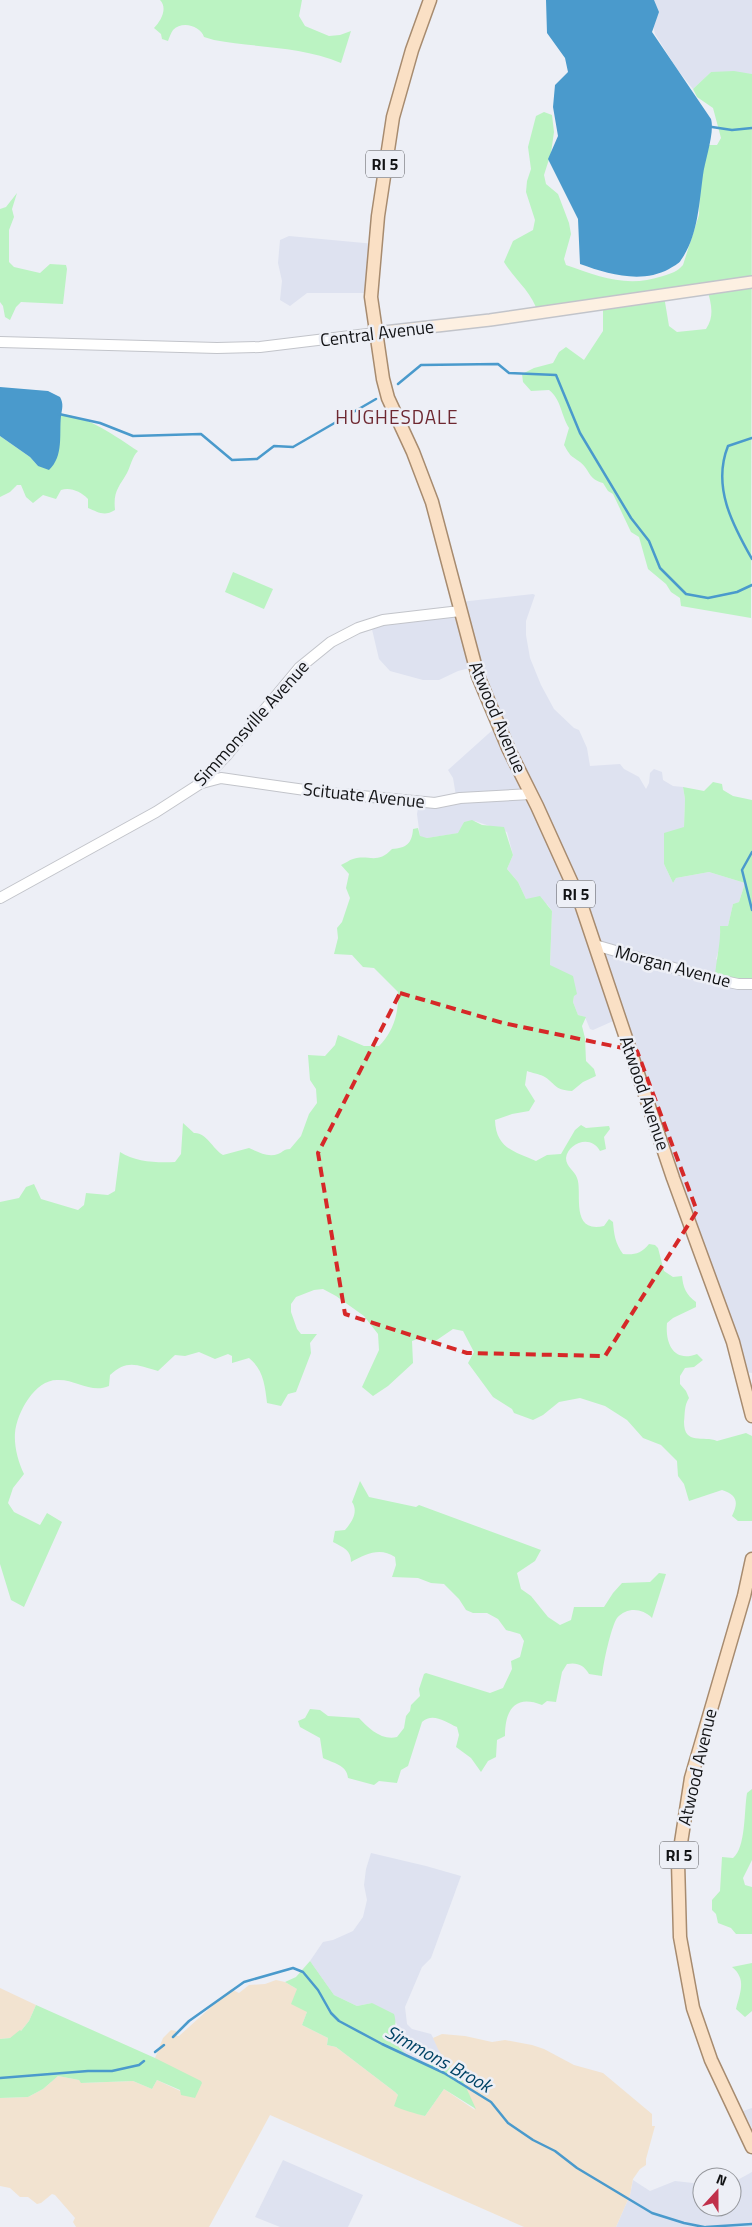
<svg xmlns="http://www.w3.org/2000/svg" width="752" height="2227" font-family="'Titillium Web',sans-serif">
	<rect width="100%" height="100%" fill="#edeff6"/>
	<g fill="#dee2f0">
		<path d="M652,0H752V74L711,72L693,89L677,69L655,34L652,21Z"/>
		<path d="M289,236L375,244L372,293H307L290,306L280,300L282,281L278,263L280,240Z"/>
		<path d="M533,594L535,595L526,621V635L530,658L541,685L554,709L574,728L579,730L587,748L590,766L620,764L624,769L639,777L646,789L649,783L650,773L654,769L662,772L663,780L673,786L683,787L685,799L684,827L664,864L673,883L676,878L709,872L745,883L739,902L733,904L728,926H720L721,943L716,959L752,983V1373L744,1372L620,1018L593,1030L590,1029L585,1017L578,1015L573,1002L574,996L550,966L552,911L547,904L526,899L518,882L507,869L513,855L507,832L475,821L464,822L459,833L427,838L420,837L417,814L419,802L456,796L453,778L448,770L497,726L474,667L458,671L439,680H423L390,671L379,659L371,625L460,610V602Z"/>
		<path d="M371,1853L426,1866L461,1876L431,1958L422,1967L405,2007L407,2024L412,2029L431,2034L444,2058L427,2064L404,2054L395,2038L397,2024L372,2003L357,2006L334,1995L310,1961L323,1942L333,1940L353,1931L363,1917L367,1900L364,1885L366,1869Z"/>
		<path d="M752,2108V2128L743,2111Z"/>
		<path d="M283,2160L363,2195L348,2227H280L255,2217Z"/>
		<path d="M752,2172V2227H616L630,2195L633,2180L650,2191L675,2181L702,2184V2207H732V2183Z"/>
	</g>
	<g fill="#f2e3d0">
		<path d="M276,1980L285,1982L297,1989L307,2012L302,2025L328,2038L327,2045L336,2047L395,2092L413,2112L425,2116L444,2089L475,2110L464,2083L450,2068L438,2049L433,2038L442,2034L465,2036L492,2042L505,2040L532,2045L544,2049L574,2065L603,2073L652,2114V2126H655L646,2159V2165L640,2169L633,2179L630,2195L616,2227H524L270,2115L209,2227H76L73,2222L75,2218L55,2195L52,2194L41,2203L37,2204L28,2197H20L10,2188L0,2186V2098L28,2097L43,2089L58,2076L79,2080L82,2083L133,2081L152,2089L157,2080L195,2098L155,2058L163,2038L171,2030L176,2031L177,2036H179L231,1989L239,1993L249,1985L265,1984Z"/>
		<path d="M0,1988L36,2005L29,2021L21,2031L10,2038L0,2039Z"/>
	</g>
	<g fill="#bbf3c2" fill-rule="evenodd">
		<path d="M160,0H302L299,16L305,26L329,36L340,35L351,31L341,63C301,46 257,48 214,40L204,37C201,26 182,20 173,30C171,33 169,38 168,41L162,39L161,34L154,28C161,21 168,8 160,0Z"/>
		<path d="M734,71L752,74L751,618L681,606L680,598L671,592L666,584L648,569L639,537L631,532L613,494L608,491L603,483C588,479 590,470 580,462C570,455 571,457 564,445L569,428C561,415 561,399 549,390L531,391L523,382L522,374L534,368L553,363L559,352L566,347L584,360L603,331V304L538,313C532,292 515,280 504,262L513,241L533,230L535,220L526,192L527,181L531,169L528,147L536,116L544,112L552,115L554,132L551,153L544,175L546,184L558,194L569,223L571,234L564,259L566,265C600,277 627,288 663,276C672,273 677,272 683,265L699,215L701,161L709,145H717L721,138L713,108L697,97L693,89L711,72ZM707,288C711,304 715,315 706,329L677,332L669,326L664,296Z"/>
		<path d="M17,193L12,209L14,217L9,230V262L14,267L40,273L50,264L66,265L67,269L63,304L21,302L16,307L10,320L5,317L3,306L0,302V209L6,207Z"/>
		<path d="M61,414C90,417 115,436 138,451C132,457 131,465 127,473C119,487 113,491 115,510C104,517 98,512 88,508V499C81,492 71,487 61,490L56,499L43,495L33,503L26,497L21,485H17L10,492L0,497V436L30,457L38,466Z"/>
		<path d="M233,572L273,589L264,609L225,592Z"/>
		<path d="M713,782L722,784L723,790L733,796L752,800V983L715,977C716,959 721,944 720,926H728L733,904L739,902L745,883L709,872L676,878L673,883L664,864V833L684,827L685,799L683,787L704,791Z"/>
		<path d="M472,820L482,825L504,827L513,855L507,869L518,882L526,899L540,896L552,911L550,965L573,976L577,994L574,996L573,1002L578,1015L586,1017L582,1026L585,1038L586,1061L594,1069L596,1076L583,1082L572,1091C553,1090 556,1083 543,1076C539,1074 532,1073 527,1071L525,1085L535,1101L529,1111L512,1114L495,1120C496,1148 513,1151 536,1161L547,1155L561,1154L575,1130L581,1125L586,1128L609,1126L610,1129L604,1137L606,1149L600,1151C591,1134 568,1143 566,1158C566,1167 575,1171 577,1178C583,1191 569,1234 604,1226L609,1219L613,1222C614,1234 615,1243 623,1254C634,1255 641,1254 649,1244L655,1245L658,1248L664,1271L673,1277L682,1276C683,1287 686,1295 696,1302V1307L673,1318L667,1323C665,1344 674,1363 697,1354L703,1360L694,1367L685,1368L680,1376V1384L686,1391L689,1398C684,1406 685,1413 684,1422C684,1446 704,1435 717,1441L746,1433L752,1436V1521H738L732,1516C739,1502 737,1495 722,1490L689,1501L684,1484L678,1476L677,1461L661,1445L643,1438L627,1420L605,1406L580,1398L559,1402L543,1415L533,1420L514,1413L512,1409L493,1397L468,1363L474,1352L463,1331L453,1329L434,1342L423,1337L412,1341L413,1363L388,1386L373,1396L362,1387L379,1350L378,1334L364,1316L336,1296L323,1289L314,1290L296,1297L291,1304V1312L297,1329L301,1334H317L310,1343L311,1353L296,1392L288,1394L281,1406L267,1403C265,1385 263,1369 249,1358L232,1363V1356L228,1354L215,1359L199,1352L185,1356L175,1355L158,1371C137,1365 127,1359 110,1375L109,1386C91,1394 76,1379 57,1380C35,1380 17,1412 15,1433C14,1446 18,1462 24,1474L13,1488L8,1503L14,1512L40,1525L47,1513L62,1522L24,1607L11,1600L0,1564V1202L19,1198L26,1187L34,1184L41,1199L78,1210L84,1205L86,1193L108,1195L115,1191L120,1152C135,1162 157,1163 175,1162L181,1154L183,1123L194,1133C206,1132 212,1148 223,1155L249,1148C258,1152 268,1158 278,1154C283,1152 284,1149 290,1149L301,1136L309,1114L317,1103L316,1089L310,1080L308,1055L325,1056L335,1045L338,1035L364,1046H379C394,1031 399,1012 398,992L374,968L363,967L352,955L334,954L338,938L337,928L342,922L350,898L346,888L349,874L341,865C346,863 349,860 353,859C369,854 377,865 392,849C406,848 412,844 413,829L418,828L420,836L427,838L458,833L464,822Z"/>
		<path d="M360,1481L369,1497L416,1507L419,1505L541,1550L535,1561L517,1573L521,1589L531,1596L548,1617L560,1625L571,1620L574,1607H604L613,1593L622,1583L650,1582L659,1573L666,1574L652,1618C642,1608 627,1607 617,1618C611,1627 603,1664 602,1676L589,1674C584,1665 577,1662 567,1664L562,1672L556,1702L547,1701L542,1705C515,1694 505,1710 505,1736L497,1740L496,1757L488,1761L481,1772L471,1758L456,1747L459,1735L457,1727C445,1722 433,1712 422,1722L408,1766L401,1770L397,1783L379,1781L374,1785L348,1778C347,1765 333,1763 323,1758L320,1738L300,1727L298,1721L305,1718L310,1709L320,1710L328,1716L359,1718C368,1728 382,1741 397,1737L404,1728L406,1716L410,1711L411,1705L420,1696L419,1689L424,1674L426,1673L490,1693L503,1688L512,1669L511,1661L520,1657L524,1641L520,1634L506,1630L498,1619L487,1613H473L466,1610L459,1599L444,1584L431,1583L418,1578L392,1577L396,1565L395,1557C380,1547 366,1554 351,1562C351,1550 344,1548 333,1542L335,1531L345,1530C351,1523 359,1512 352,1502Z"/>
		<path d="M752,1789V1860L743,1878L745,1885L752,1887V1934H736L731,1928L718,1923L716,1914L712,1910V1900L720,1891L722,1857L733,1858C746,1848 744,1810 747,1793Z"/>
		<path d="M310,1961L334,1995L357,2006L372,2003L394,2014C397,2023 394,2029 395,2037C397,2053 415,2059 427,2064L444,2058L450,2068L464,2083L476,2109L444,2089L425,2116C414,2113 405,2111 394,2106L398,2095L395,2092L336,2047L327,2045L328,2038L302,2025L307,2012L291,2004L297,1989L285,1982L296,1977Z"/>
		<path d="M752,1963V2011L745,2017L736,2009C740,1993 747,1979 732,1967Z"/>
		<path d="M36,2005L155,2058L201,2081L202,2083L195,2098L181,2095L180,2090L157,2080L152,2089L133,2081L81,2083L79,2080L58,2076L43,2089L28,2097L0,2098V2039L10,2038L20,2030L21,2031L29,2021Z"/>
	</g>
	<g fill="#4a9acc">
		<path d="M546,0H654L659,12L652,32L711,119C715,132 705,160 703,175C699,204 698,236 681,260C679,264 673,266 669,269C641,284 608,274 580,264L578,219L548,159L558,136L553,107L555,85L568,72L565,58L547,33Z"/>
		<path d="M0,387L48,391L60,397C64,404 62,409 61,416C59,434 64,456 49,470L38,466L30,457L0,436Z"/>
	</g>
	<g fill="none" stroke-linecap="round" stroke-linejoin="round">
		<g stroke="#4a9acc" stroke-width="2.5">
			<path d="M712,127L732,130L752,128"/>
			<path d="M398,384L421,365L498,364L509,373L556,375L580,433L631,518L649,541L660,568L686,594L708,598L737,592L752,585"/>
			<path d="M59,414L100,423L133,436L201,434L232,460L257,459L274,446L293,447L376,399"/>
			<path d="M752,438L728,446C712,486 732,524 752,559"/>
			<path d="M752,852L742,870L752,910"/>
			<path d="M173,2037L189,2021L244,1982L293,1968L303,1972L318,1990L331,2013L339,2021L382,2044L444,2073L491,2102L508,2123L533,2140L555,2151L577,2168L652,2213L684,2223L704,2227"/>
			<path d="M155,2052L164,2045"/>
			<path d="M0,2078L88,2071H112L139,2065L144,2061"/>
			<path d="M706,2227L752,2224"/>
		</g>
		<defs>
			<g id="tertiary">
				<path d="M0,342L217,348L260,347L375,333"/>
				<path d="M202,783L221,778L319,792L435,803L460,798L531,794"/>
				<path d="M0,898L156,812L198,785L227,755L299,668L331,642L358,628L383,620L460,611"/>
				<path d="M595,945L705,977L738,984H752"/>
			</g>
			<path id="secondary" d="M375,333L490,320L752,282"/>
			<g id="primary">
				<path d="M430,0L412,50L393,117L378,216L371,297L383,379L388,398L413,452L432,502L478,676L509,750L537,806L580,901L673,1178L733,1342L752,1416"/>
				<path d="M752,1559L744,1596L691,1778L678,1862L680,1937L693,2008L711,2060L752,2147"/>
			</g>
		</defs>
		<use href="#tertiary" stroke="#c2c4ca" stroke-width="12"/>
		<use href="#secondary" stroke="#c2c4ca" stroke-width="14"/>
		<use href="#primary" stroke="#a78b6f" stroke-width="15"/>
		<use href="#tertiary" stroke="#fff" stroke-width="10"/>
		<use href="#secondary" stroke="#fdf0e2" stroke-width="11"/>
		<use href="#primary" stroke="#fae0c5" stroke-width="12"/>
	</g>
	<path fill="none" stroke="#d62828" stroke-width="4" stroke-dasharray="10 6" stroke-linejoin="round" d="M400,993L503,1023L637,1051L697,1211L605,1356L467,1353L345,1314L318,1153Z"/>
	<g text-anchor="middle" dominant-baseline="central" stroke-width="5" stroke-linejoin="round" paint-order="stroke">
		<g fill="#edeff6" stroke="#545558" stroke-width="1">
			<rect x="366" y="150.5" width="38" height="27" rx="4"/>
			<rect x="557" y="880.5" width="38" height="27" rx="4"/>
			<rect x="660" y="1841.5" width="38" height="27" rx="4"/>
		</g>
		<g font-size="16" font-weight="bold" fill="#121315">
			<text x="385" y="164">RI 5</text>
			<text x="576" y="894">RI 5</text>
			<text x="679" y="1855">RI 5</text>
		</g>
		<g font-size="18" fill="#121315" stroke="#edeff6">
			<text transform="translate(377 333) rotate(-7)">Central Avenue</text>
			<text transform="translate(498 717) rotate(67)">Atwood Avenue</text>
			<text transform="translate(251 723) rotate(-48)">Simmonsville Avenue</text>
			<text transform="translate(364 795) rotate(6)">Scituate Avenue</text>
			<text transform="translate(673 966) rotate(15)">Morgan Avenue</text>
			<text transform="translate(645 1093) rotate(71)">Atwood Avenue</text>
			<text transform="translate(697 1767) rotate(-77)">Atwood Avenue</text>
		</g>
		<g font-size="19" letter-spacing="1" fill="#6e2831" stroke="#edeff6">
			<text x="397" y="416">HUGHESDALE</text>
		</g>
		<g font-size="19" font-style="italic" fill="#004365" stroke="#edeff6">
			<text transform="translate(439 2058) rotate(29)">Simmons Brook</text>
		</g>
	</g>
	<g transform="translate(717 2192) rotate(21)"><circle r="24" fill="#edeff6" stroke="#95979c"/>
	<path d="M0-4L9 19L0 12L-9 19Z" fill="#c0304b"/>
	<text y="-8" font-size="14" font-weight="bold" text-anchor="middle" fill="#121315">N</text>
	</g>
</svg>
